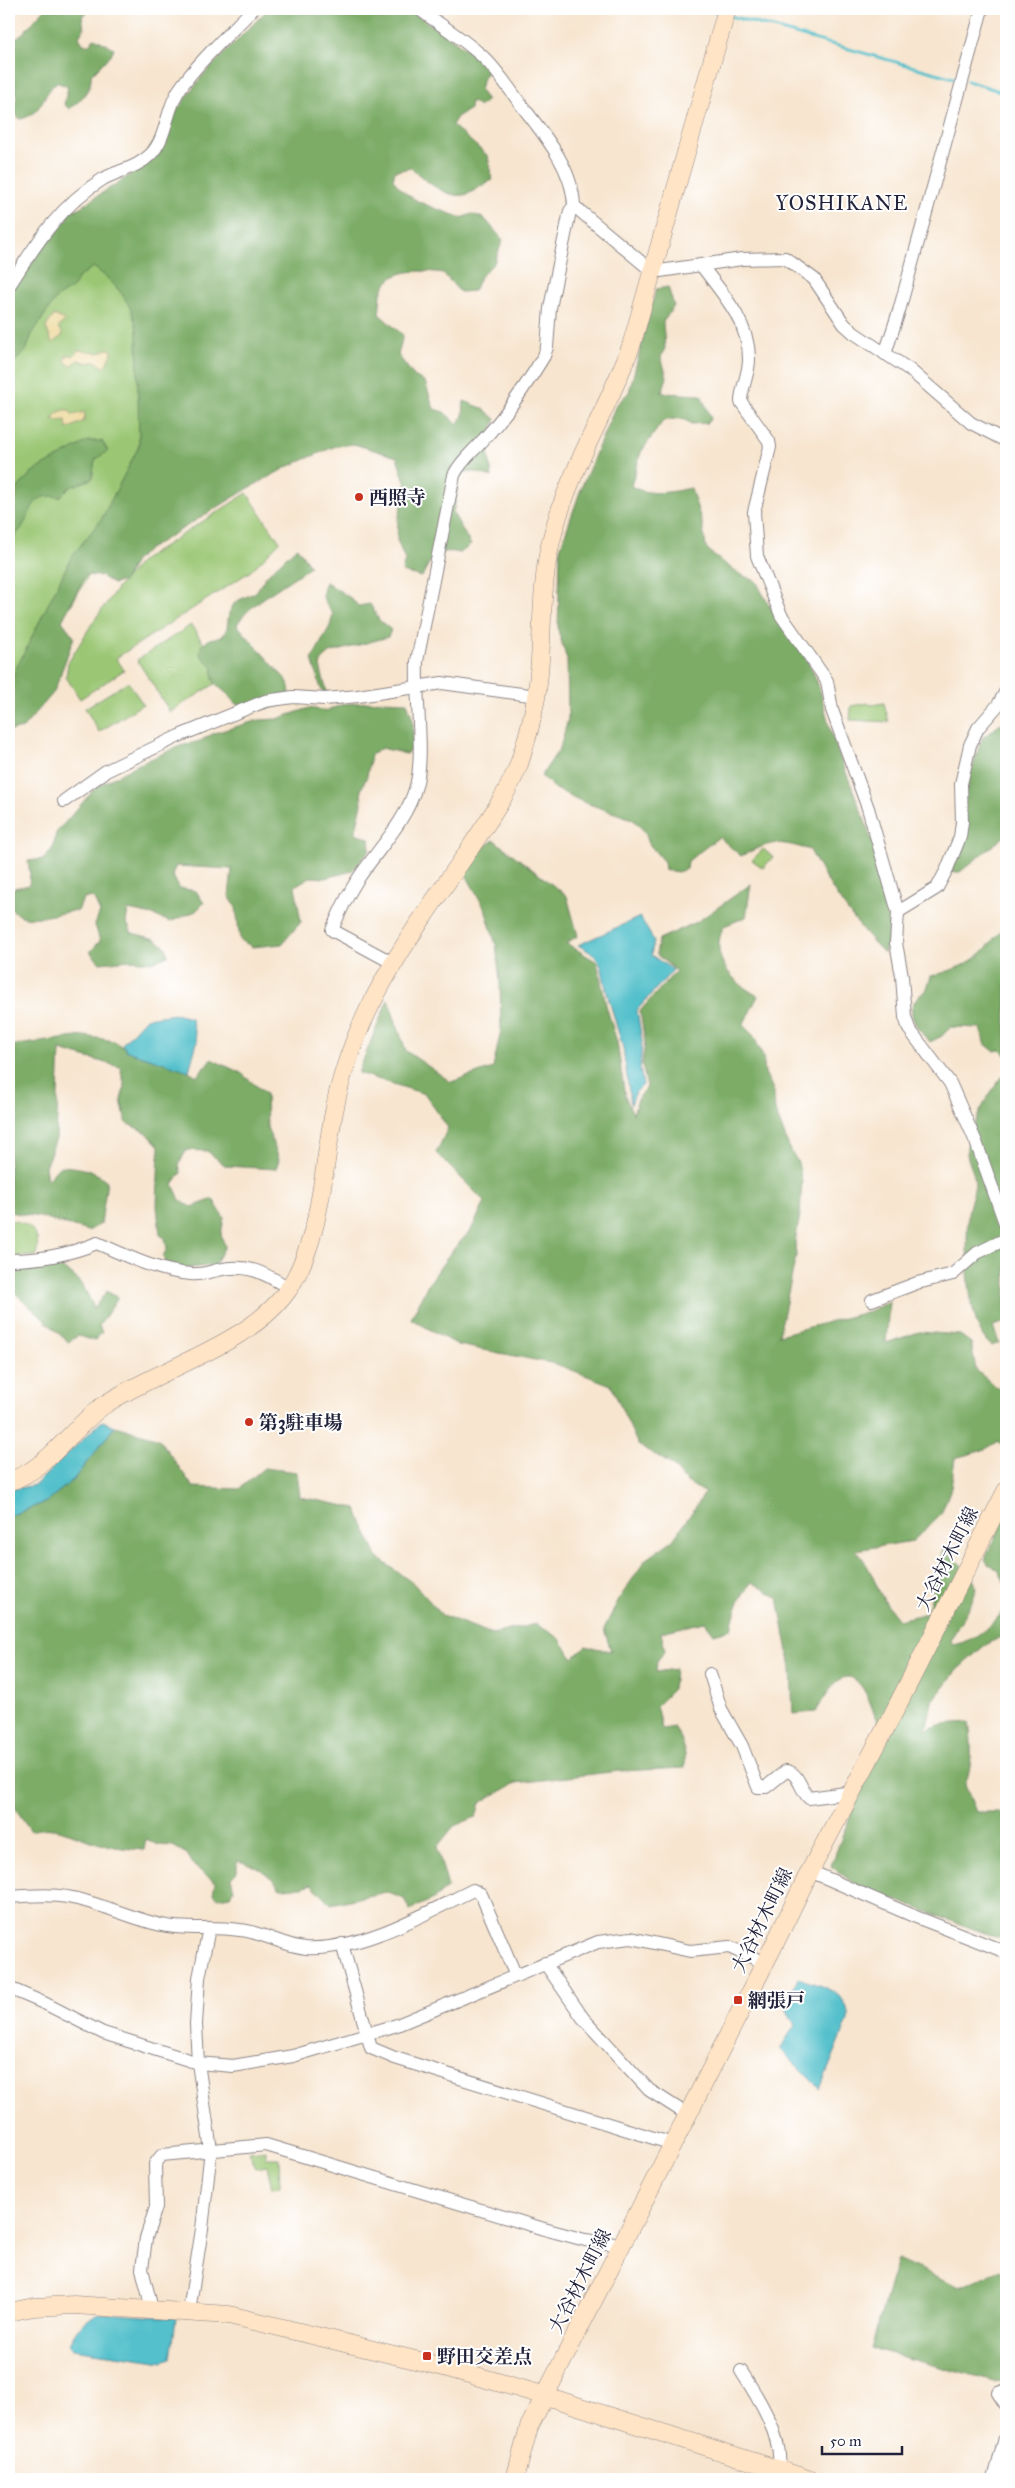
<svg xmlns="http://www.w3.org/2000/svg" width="1015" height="2488" font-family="'IM FELL Great Primer','Noto Serif JP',serif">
	<rect width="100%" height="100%" fill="#fff"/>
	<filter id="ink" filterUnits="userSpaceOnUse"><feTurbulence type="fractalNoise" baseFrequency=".02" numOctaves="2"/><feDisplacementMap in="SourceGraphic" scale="10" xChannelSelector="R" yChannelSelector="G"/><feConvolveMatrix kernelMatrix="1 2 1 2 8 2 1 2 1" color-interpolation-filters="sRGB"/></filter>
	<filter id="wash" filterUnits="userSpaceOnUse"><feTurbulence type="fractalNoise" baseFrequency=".0096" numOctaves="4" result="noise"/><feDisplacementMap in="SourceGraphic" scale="20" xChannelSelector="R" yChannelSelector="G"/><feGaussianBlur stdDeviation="1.12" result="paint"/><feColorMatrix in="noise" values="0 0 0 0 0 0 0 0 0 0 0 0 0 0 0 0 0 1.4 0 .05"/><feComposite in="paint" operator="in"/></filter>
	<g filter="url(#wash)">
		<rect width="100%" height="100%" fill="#f7e5cf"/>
		<g fill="#9bc774" stroke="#5e7458">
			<path d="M94,207L134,275L145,474L73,602L9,702V295L68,210Z"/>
			<path d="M247,493L280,542L251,571L116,658L124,670L80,699L66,677L68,663L93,622L119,586L141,561Z"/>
			<path d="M191,625L226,677L170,712L137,660Z"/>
			<path d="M128,682L143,704L99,732L85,708Z"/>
			<path d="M867,703L871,705L884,703L889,722L850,720L851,706Z"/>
			<path d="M763,849L773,857L763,868L752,860Z"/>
			<path d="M9,1220C30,1223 42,1232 36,1256L9,1257Z"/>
			<path d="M266,2150V2158H279L280,2187L272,2188L267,2166L256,2168L249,2152Z"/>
		</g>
		<g fill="#7cac66" stroke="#4f6750">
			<path d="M45,9H93L82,16L84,28L79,37L83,44L89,45L94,38L114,48L111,55L91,75C92,91 81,100 69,109L64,104L68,87L57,82C42,93 43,115 20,119L12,112L11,104L17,98L9,68V43L22,34Z"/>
			<path d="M268,9H408L465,48L489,70L483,77L480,91L487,100L479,107L471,101L470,109L457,117L452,125L488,156L492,180C484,184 476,190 468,194C448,201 425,180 411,168L395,171L393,179C409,204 436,207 461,218L472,214L485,219L503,240L494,263L480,277L474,291L460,292L443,273C421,270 388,267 381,294C380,301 380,308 379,314L403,335L398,355L414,376L425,382L434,409L444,412L457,424L463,416L464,401L482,408L496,419L485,446L489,456L492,477L476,472H459L457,493L453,513L471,545L460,553C437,548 431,557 422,577L402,572L405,560L397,540L398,520L406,485L397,457L354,444L336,446L287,467L249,488L149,549L135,561L124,581L113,584L101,576L85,575L62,621L74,637L54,692L23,728L9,731V683L72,556L101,520L139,446L137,331C133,303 116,283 93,267L79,277L72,288L56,298L32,334L26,351L14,362L9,372V281L57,222L130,175L202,76Z"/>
			<path d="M668,287L674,306L663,322L665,348L661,357L667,377L662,393L701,395L711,418L707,423L691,424C682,416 674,419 663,421L641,452L631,486C650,497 670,492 691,488L702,523L706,547L714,556L741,575L756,581C770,611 793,635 809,664C821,685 824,709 831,732C849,789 906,895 884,953C853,922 830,889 810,850C776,840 772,841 741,856L719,837L688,861L687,869L677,872L665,870L664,862L649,844L645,832L632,819L583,802L556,789L541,776L560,748L568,719L567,660L558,630L560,549L582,486L616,405L629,392L656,289Z"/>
			<path d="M88,441H102L108,451L95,460L92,479L70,487L60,497C31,492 34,509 21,529C17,534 12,538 9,544V495L16,490L32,472Z"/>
			<path d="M297,547L310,566C292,581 247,604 237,625L288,682L290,693L283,704C269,709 250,713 237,704C232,702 230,696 226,693C216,684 211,683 213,668L200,654L201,646L210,639L223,636L227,628L229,613L235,602L256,592L266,576Z"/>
			<path d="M326,582L352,599L358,606L370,604L379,620L391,630L388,637L330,653L322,660L320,666L327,693L325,694L321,689L312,659L330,626L333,614C325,603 319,597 326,582Z"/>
			<path d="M382,701L407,702L413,720V748L406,754L382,748L371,755L367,776L361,790L362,804L355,834L369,838L370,850L352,871L325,878L310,877L295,886L301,922L282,944L253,947L240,940L236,907L229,896L232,869L176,866L172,874L179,888L196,891L204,903L196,911L170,922L153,915L128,910L126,922L132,933L155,939L166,947L168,956L152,962L130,960L100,963L90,952L100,941L95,925L100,912L93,897L83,899L78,911C54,911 9,934 9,894L14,888L29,885L30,874L28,861L44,859L53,848L56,833L96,787L139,764L180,746L200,741L214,733L259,720L277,719L309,708L326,711L343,704Z"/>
			<path d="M1001,724H1006V835L960,872H952L964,795L971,772L982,738Z"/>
			<path d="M494,840L567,896L578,936L566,943L597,962L606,1005L617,1042L625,1096L633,1114L639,1096L647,1087L642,1064L645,1042L640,1011L676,971L656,954L659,939L697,922L751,884L746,917L724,926C708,957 732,982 758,996L743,1025L753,1035L763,1056L765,1073L773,1089L775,1110L789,1147L798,1163L802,1181L800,1215L795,1242L796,1256L779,1335L867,1312L889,1302L886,1343L919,1332L960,1335L971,1343L976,1370L996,1387L1006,1388V1450L999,1441L984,1450L955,1458L951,1488L941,1514L913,1541L856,1550C867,1562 873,1577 879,1591C884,1602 892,1611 899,1620L927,1613L944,1549C954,1559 968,1569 974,1581C983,1595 955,1626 951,1641L953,1645C977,1640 993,1625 1006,1607V1634L984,1646L957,1670L932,1702L926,1730L942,1724L969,1722C972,1745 973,1764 965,1785L976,1812H999L1006,1815V1941L857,1886L831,1866C841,1838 852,1811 864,1784C868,1775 880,1755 881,1746C882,1734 875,1716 871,1705C851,1656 834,1680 816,1712L793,1714L791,1668L778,1598L752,1582C739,1596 735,1611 731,1629L714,1634L705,1622L661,1632L665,1651L657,1661L656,1672L675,1669L673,1689L656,1706L662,1729L674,1727C684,1739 686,1753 685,1768L619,1771L516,1783L480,1803L476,1817L454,1826L437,1847L448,1887L435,1898L410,1910L404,1899L386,1892L331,1904L311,1884L303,1887L280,1888C269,1874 256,1864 237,1861V1872L231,1878L234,1890L230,1896L218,1898L213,1894L215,1882L194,1866L187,1854L173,1846L158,1845L146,1839L144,1850C131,1849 118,1848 105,1845C80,1840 56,1822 31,1831L13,1805H9V1516L46,1502L73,1480L115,1426L159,1439L193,1487L239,1489L264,1468L297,1472L300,1497L356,1508L377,1557L414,1584L442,1615L492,1634L536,1624L559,1638L573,1658L585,1646L611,1651L604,1629L619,1599L646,1559L673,1540L705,1493L687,1482L671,1464L638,1445L611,1385L556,1364L458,1345L411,1319L426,1288L450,1253L471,1230L485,1202L436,1153L448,1128L425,1094L358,1073L388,999L406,1051L451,1082L493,1068L501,1030L500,981L496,945L485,909L465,873L474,854Z"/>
			<path d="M1006,929V1056L1000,1050L994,1051L984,1043L981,1028L951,1027L942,1036L930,1042C914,1026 900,1006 926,991L931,976C947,972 965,966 978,956C990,947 993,935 1006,929Z"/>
			<path d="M84,1036L114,1041L121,1046L156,1052L197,1076L211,1059L241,1073L266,1094L267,1127L279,1159L276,1169L226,1166L207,1151L186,1150L179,1165L181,1173L173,1184L180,1200L192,1207L213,1199L224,1218L221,1235L225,1246L215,1265L182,1269L165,1263L163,1256L167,1249L165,1238L160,1235L157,1207L159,1146L147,1133L126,1123L121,1099L125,1086L120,1067L60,1050L56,1139L45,1167L47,1180L60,1166C78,1167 93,1169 107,1181L101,1224L88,1231L40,1217L9,1212V1046Z"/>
			<path d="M1006,1073V1322L993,1326L999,1343L992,1346C965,1328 966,1246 968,1214C969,1203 975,1192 975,1181C974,1170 965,1158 967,1147C970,1127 991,1087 1006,1073Z"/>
			<path d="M48,1262C75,1272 83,1283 94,1308L107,1291L118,1298L99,1326L102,1332L95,1341L78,1336L68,1342L9,1287V1264Z"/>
			<path d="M1006,1512V1584L998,1570L988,1564L985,1559Z"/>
			<path d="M897,2259L960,2287L1000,2270L1006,2280V2380L994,2382L871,2348Z"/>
		</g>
		<g fill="#eeda9e" stroke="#887e6c">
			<path d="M54,315L65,320L58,328L62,332V336L52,343L46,327Z"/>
			<path d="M107,349H111L112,354L104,368L96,361L88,363L78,360L72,365L67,364L65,360L67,355H74L78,350L99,353Z"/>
			<path d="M64,410H69L73,415L84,412L85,415L84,421L67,429L66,420L57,421L53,419L57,413Z"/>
		</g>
		<g fill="#53c0cb" stroke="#3a7183">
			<path d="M640,917L654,941L651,955L673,970L637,1010L642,1041L640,1069L643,1085L635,1093L631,1105L623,1048L607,993L601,965L593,954L578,945Z"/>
			<path d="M175,1014L191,1018L197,1042L189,1071L127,1051L122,1044L146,1018Z"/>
			<path d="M102,1421L115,1426L73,1480L46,1502L9,1516V1490L35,1485Z"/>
			<path d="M798,1978C819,1986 851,1991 848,2020L820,2089L780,2049L795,2025L785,2007Z"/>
			<path d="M98,2313L176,2318L171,2359L164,2362L73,2349L70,2345C74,2330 85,2321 98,2313Z"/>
		</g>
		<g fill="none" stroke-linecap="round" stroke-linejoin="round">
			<g stroke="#53c0cb" stroke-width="3">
				<path d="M703,9L720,13"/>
				<path d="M730,16L961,80"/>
				<path d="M967,81L1006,93"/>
			</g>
		</g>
	</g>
	<g filter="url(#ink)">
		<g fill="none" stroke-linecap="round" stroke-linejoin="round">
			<defs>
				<g id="street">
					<path d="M574,206L653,272L742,259L785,258L814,279L844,324L854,333L910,370L971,423L1006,441"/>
					<path d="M701,265C722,293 750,323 749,360C749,374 741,388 741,402L769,441L770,447L754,512L757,556L781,615L827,681L832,710L868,808L898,912L896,943L902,976L905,1017L909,1029L950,1083L976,1142L1006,1226"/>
					<path d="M9,286C36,244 60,205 103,179C119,170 137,168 150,155C167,139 166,109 179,90C196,64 231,32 253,9"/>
					<path d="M885,354L899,311L982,9"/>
					<path d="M64,801L106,771L179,736L265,701L293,697L325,699L358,696L442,683L536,696"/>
					<path d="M898,912L937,888L947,869L960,837L962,822L961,784L970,745L978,728L998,705L1006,691"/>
					<path d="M393,963L332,930C340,911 348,893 360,876C379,848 407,820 416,786C425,753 415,697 417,661L454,475C462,459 473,452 484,439C506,415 527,384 544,356L547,347L550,308L570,211L574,206C573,167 542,132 519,102C508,87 497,70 483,57C464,39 440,25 419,9"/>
					<path d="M9,1260C40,1260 68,1255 97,1243C127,1256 159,1272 191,1274C201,1275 208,1272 218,1270C248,1263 264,1273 289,1288"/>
					<path d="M872,1300L917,1283L953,1274L977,1253L1006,1239"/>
					<path d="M710,1674L721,1709L742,1746L758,1787H766L786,1771C799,1772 800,1790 809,1798L853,1792"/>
					<path d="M810,1871L916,1917L1006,1952"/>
					<path d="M9,1897C31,1896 55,1893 77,1899C103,1905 127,1916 153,1923C181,1931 211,1926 240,1930C263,1932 283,1946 306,1948C361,1951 424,1914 473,1890L481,1894L515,1974"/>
					<path d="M342,1944L371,2048L395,2058L673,2144"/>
					<path d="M545,1963L583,2018L649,2090L688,2115"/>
					<path d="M9,1988L46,2004L103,2033L198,2063L233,2066L293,2056L397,2025L598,1942L631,1938L690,1951L729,1947L765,1963"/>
					<path d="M152,2309L142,2269L146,2238L156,2207L155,2164L162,2155L266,2145L544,2229L585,2240L622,2245"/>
					<path d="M189,2311L202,2229L211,2150L198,2063L196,2024L199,1978L209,1928"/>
					<path d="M741,2371C756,2394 786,2441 778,2470"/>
					<path d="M1006,2390L998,2393L1006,2405"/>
					<path d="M994,2479L1006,2434"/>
				</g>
				<g id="secondary">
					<path d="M9,1481C48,1470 71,1428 104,1405C159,1368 250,1345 288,1290C322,1238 322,1171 334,1112C338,1088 346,1063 355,1040C382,972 426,913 467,853C485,825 507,796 519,764C526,743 532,721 536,698C544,651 539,603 548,555C562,481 605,417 631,346L727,9"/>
					<path d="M9,2312L34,2307L74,2305L229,2315L448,2368L546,2396L808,2479"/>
					<path d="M515,2479L529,2427L774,1945L810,1871L893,1714L1006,1491"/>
				</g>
			</defs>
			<use href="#street" stroke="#8c8485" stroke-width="14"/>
			<use href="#secondary" stroke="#8c8485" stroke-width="19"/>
			<use href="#street" stroke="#fff" stroke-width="12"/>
			<use href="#secondary" stroke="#ffe4c6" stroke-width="18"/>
		</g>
	</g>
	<g fill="#c8321e" stroke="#fff" stroke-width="2">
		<circle cx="359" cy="497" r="5"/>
		<circle cx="249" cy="1422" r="5"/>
		<rect x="733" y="1995" width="10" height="10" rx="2.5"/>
		<rect x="422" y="2351" width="10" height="10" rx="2.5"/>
	</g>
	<g text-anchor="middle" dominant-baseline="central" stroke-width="4" stroke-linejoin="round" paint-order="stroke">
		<g font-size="19" font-weight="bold" fill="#22223b" stroke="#fff" text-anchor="start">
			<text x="369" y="497">西照寺</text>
			<text x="259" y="1422">第3駐車場</text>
			<text x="748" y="2000">網張戸</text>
			<text x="437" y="2356">野田交差点</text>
		</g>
		<g font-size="19" fill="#22223b" stroke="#fff">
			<text transform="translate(947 1559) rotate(-63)">大谷材木町線</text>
			<text transform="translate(762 1920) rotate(-64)">大谷材木町線</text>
			<text transform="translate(580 2281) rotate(-63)">大谷材木町線</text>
		</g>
		<g font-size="20" letter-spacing="1" fill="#22223b" stroke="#fff">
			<text x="842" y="203">YOSHIKANE</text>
		</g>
	</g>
	<rect width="1015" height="2488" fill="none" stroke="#fff" stroke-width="30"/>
	<path d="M822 2446v8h80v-8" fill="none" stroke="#22223b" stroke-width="2.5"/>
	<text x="830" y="2446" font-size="15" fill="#22223b" stroke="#ffffff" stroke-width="4" paint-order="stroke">50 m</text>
</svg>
